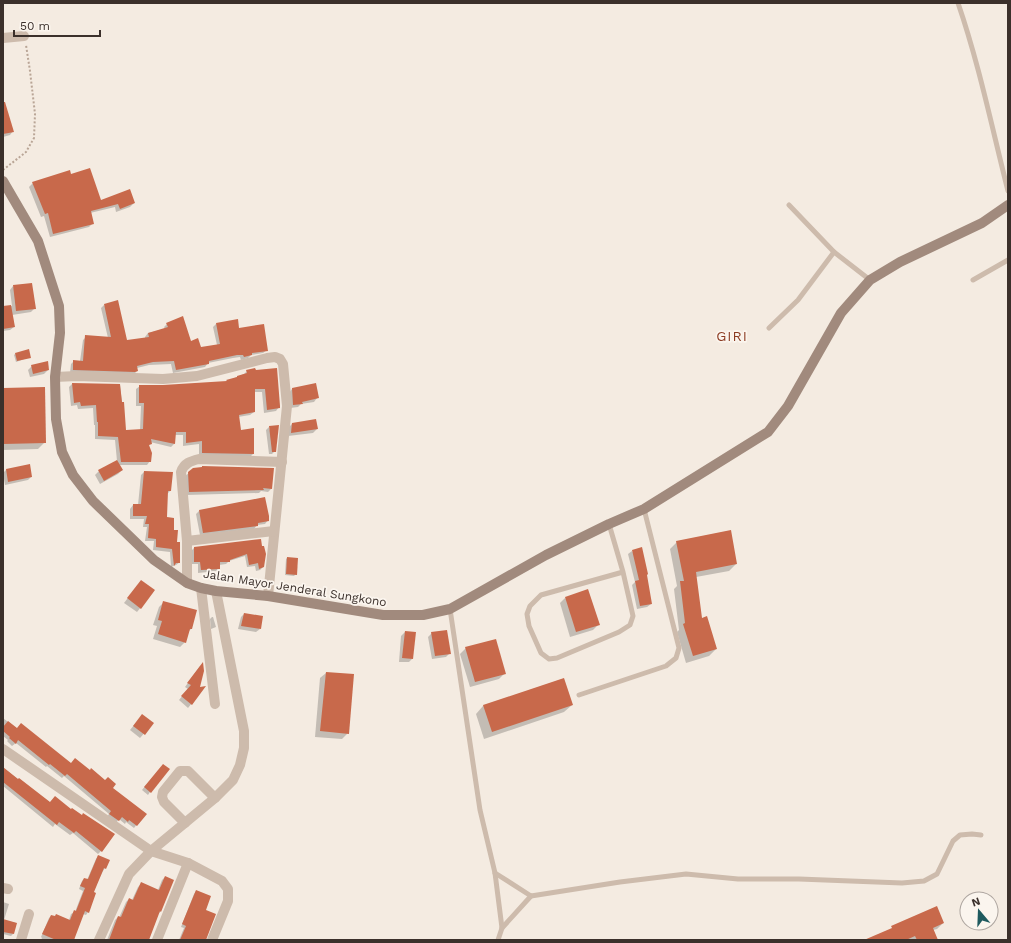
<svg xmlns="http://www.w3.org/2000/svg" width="1011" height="943" font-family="'Work Sans',sans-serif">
	<rect width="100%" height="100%" fill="#f4ebe1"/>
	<g fill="#0003">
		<path d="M3,98L13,131L10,135L3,137Z"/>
		<path d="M70,175L100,201L134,203L130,207L116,212L115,207L90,213L93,223L89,227L50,237L44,216L41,217L29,187L33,183Z"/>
		<path d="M13,286L35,308L31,312L12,315L14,327L10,330L3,331V307L12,306L10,290Z"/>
		<path d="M104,305L126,342L145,338V337L148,333L165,329L164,327L167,324L200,348L217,345L213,327L216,324L238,329L267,350L263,353L251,355L248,358L241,360L240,357L233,358L208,363L205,367L173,373L171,364L149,365L137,368V371L134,374L70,373L71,364L74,361H80L83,340L86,337L108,338L101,308Z"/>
		<path d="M15,354L30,357L16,362L14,355Z"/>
		<path d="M32,366L48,370L44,374L30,377L28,370Z"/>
		<path d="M254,369L279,407L276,411L264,413L262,392H254V412L250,415L238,417L240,431L253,429V454L250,457L199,456V444L183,446V435H175L174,444L171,447L150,442L149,446L150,461L147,465H119L122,470L118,474L100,484L95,475L99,471L117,461L115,440L95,439V425H94L93,408L78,409L77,405L71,406L69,387L72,384L120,385L125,432L140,430L141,406H136V389L140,386H164L225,382L244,374L247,371Z"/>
		<path d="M3,389L45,442L38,449L3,450Z"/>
		<path d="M292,389L317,398L314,402L301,404L298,407L290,408L289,393Z"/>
		<path d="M292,424L317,429L313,433L288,436L289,427Z"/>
		<path d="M269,427L275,451L272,454H269L266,430Z"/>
		<path d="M273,469L271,489L268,492L261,491L259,493L186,495L185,476L189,473Z"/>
		<path d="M6,470L31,477L28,480L5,485L3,473Z"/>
		<path d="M144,472L170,491L167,494L166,518L176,543L180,562L176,565L171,567L170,552L153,550L154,541H145L147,527H143L144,519H130V509L133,505H138L141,475Z"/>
		<path d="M199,511L268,520L265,524L257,525L254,529L200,535L196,514Z"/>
		<path d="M260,540L263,567L260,570L256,571L255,566L247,567L245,556L229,561L226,564L219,565V569L216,571L198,573V564H191V551L194,548Z"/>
		<path d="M677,542L736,564L729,571L696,577L701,619L716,649L709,656L686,663L677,632L679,630L674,589L677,586L670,549Z"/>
		<path d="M632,551L646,575L651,604L647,607L637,609L632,585L635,582L628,554Z"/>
		<path d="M287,558L296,574L294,576L285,575L286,559Z"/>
		<path d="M141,581L154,591L137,612L124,603Z"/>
		<path d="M565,598L599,624L593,630L570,637L560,603Z"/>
		<path d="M164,602L191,629L189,631L185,642L180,647L153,639L157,626L153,625L159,607Z"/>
		<path d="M244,614L260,629L256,632L238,629L241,617Z"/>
		<path d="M212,617H213L216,627L211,629L210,619Z"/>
		<path d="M405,632L412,659L409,662H399L401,636Z"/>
		<path d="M432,633L450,653L446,657L432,659L428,637Z"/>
		<path d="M466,648L505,673L499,679L470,687L460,654Z"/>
		<path d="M200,666L199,688H204L188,708L179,700L188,689L185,687Z"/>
		<path d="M326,673L348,733L342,739L315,737L320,678Z"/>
		<path d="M563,679L572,705L564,712L484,739L476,714L483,706Z"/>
		<path d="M3,718L17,729L70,764L111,788L145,814L134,828L126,822L125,824L119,819L116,823L107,817L109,814L64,776L62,778L47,766L46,767L16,743L12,746L7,741L8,740L3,736Z"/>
		<path d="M139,719L153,723L140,738L130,730Z"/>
		<path d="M161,767L150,792L148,795L142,790Z"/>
		<path d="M3,768L50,803L71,810L113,834L101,851L98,854L73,833L70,835L55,824L53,827L3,786Z"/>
		<path d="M98,856L105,868L103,871L92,893L88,912L86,915L83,914L73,938L75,939V940H41L42,938L41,937L49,918L51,916L69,920L71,914L75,912L83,891L79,889L82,881L84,879L87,880L96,859Z"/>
		<path d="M165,877L161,911L158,914L148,940H107L115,920L118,917L119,918L126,902L129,899L132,900L138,887L141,884L158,890L162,880Z"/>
		<path d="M196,891L204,910L205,940H179L184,928L181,927L194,894Z"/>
		<path d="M3,902L9,904L4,920L16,923L13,934L11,936L3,934Z"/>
		<path d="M943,923L937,929L933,930L937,940H870Z"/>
	</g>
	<g fill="#c8694b">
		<path d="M3,102H5L14,132L3,134Z"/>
		<path d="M90,168L101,200L130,189L135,203L120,209L118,204L91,211L94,224L53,234L48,213L45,214L32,182L70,170L71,174Z"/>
		<path d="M32,283L36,309L16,311L13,285Z"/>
		<path d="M118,300L127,340L149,337L148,333L168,327L166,323L183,316L191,341L198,338L201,347L220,344L216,323L238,319L239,328L264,324L268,351L252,353V355L244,357L243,355H237L209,361V364L176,370L174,361L153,362L137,366L138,371L135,372L73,370V360L83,361L85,335L111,337L104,304Z"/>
		<path d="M11,305L15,327L3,329V306Z"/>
		<path d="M29,349L31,358L17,361L15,353Z"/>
		<path d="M48,361L49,370L33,374L31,365Z"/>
		<path d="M255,368L256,370L277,368L280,406V408L267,410L265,389H255V412L239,415L241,430L254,428V454L202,453V441L186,443V432H176L175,444L151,439L152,444L149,445L152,453L151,462H121L118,437L98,436V422H97L96,405L81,406L80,402L74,403L72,383L120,384L122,402H124L126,430L143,429L144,403H139V385H163L227,381L226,380L237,377V376L247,373L246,370Z"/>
		<path d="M316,383L319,398L302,402L303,404L293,405L292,388Z"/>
		<path d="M45,387L46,443L3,444V388Z"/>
		<path d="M316,419L318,429L291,433L292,423Z"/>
		<path d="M279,425L276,452H272L269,426Z"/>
		<path d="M117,460L123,470L104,481L98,470Z"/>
		<path d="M30,464L32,477L8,482L6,469Z"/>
		<path d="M202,466L274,468L272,489L263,488L264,490L189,492L188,472L193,468L202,467Z"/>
		<path d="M144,471L173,472L171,491H168L167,517L174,518V530H178L177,542H180V563H176L174,566L172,549L156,547V539L148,538L149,524H145L147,516H133V504H141Z"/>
		<path d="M265,497L269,516V521L258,523V526L203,533L199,510Z"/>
		<path d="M731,530L737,564L696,572L702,618L707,616L717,649L693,656L683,624L685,623L680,581H684L676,541Z"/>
		<path d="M261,539L262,546H264L266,554L264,567L259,569L258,563L249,565L247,554L230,560V562H220V569L201,570L200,562H194V547Z"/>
		<path d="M642,547L648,574L647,575L652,604L640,606L635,581L639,580L632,550Z"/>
		<path d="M287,557L298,558L297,575L286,574Z"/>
		<path d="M141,580L155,590L141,609L127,598Z"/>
		<path d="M588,589L600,625L576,632L565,597Z"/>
		<path d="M163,601L197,610L192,629H190L186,643L158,634L162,621L158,620Z"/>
		<path d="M244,613L263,616L261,629L241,626Z"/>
		<path d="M447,630L451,654L435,656L431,632Z"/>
		<path d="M405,631L416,632L413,659L402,658Z"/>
		<path d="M496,639L506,674L475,682L465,647Z"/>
		<path d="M203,662L204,671L200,687L206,686L192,705L181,696L191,685L187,683Z"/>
		<path d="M326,672L354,674L349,734L320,731Z"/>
		<path d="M564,678L573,705L492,732L483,705Z"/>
		<path d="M142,714L154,723L145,735L133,726Z"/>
		<path d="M8,721L17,728L21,723L71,763L75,758L90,770L91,768L105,780L108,777L116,784L113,788L147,814L137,826L129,820L128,822L122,817L119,821L109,814L111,811L67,774L65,776L50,764L49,765L18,740L16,744L9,738L10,737L3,731V727Z"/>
		<path d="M163,764L170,769L151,793L144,787Z"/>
		<path d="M3,767L18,779L19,778L50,802L55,796L71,809L72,808L82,815L83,813L115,834L102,852L76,831L74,833L59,822L57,825L3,782Z"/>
		<path d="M98,855L110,860L106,869L104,868L94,892L96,893L89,913L85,911L74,940H56L42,934L51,915L55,916L56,914L70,920L74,910L76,911L85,888L80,886L84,878L88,879Z"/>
		<path d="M165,876L174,880L161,912L160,911L149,940H109L118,916L121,917L129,898L133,900L141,882L159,890Z"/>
		<path d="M196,890L211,896L206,910L216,914L206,940H180L186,926L182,924Z"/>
		<path d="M937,906L944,923L933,928L938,940H917L915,936L906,940H864L892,928L891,926Z"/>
		<path d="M3,919L17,923L14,934L3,932Z"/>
	</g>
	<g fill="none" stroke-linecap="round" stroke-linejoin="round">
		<path stroke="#b9a596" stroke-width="2" stroke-dasharray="2 2" stroke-linecap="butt" d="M3,170L26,152L34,138L35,114L30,71L26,45"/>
		<g stroke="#cdbbac" stroke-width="5">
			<path d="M958,3C979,64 992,128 1008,191"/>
			<path d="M789,205L834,252L870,280"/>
			<path d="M973,280L1008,260"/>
			<path d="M769,328L798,300L834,252"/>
			<path d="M609,524L623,572L633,616L630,625L619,632L557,658L549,659L541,653L529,626L527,614L530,606L541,595L623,572"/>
			<path d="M450,609L480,810L495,873L502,928L498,940"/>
			<path d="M579,695L666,666L676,658L679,648L644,509"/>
			<path d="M495,873L531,896L620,882L686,874L738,879H799L902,883L924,881L937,874L953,841L960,835L972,834L981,835"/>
			<path d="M502,928L531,896"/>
		</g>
		<g stroke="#cdbbac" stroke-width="10">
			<path d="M3,38L24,36"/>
			<path d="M55,377L77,376L163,379L197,376L267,358L275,357L280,359L283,364L287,406L268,596"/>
			<path d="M187,541L274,531"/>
			<path d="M187,583V541L181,472C184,463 191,461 199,459L282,462"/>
			<path d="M201,588L215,704"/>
			<path d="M3,749L151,851L188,863L222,881L228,889V901L212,940"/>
			<path d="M185,823L164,802L162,797L163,792L180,771H188L215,798"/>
			<path d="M3,888L8,889"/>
			<path d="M21,940L29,914"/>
			<path d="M99,940L129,874L151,851L215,798L233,780L240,765L244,748V731L216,591"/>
			<path d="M157,940L188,863"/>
		</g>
		<path stroke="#a18a7d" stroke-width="10" d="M3,181L38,241L59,306L60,333L55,377L56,419L62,452L73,475L93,501L154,560L187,583L201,588L216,591L268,596L383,615H423L450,609L546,555L609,524L644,509L768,432L788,406L841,313L870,280L900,262L982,223L1008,205"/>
	</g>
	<g text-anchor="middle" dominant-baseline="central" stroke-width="3.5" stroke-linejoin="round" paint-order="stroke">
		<g font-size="12" fill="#3b302b" stroke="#fbf5ee">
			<text transform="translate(295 588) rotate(9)">Jalan Mayor Jenderal Sungkono</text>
		</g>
		<g font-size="14" letter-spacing="1" fill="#8c3b22" stroke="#fbf5ee">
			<text x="732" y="336">GIRI</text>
		</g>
	</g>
	<rect width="1011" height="943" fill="none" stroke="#3b302b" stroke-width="8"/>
	<g transform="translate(979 911) rotate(341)"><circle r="19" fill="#fbf5ee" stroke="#aea6a0"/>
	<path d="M0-3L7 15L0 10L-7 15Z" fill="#1f5a5e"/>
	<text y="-6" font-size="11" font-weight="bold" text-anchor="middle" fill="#3b302b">N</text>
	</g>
	<path d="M14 30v6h86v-6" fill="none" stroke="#3b302b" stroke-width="2"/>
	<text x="20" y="30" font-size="12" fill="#3b302b" stroke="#fbf5ee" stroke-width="3" paint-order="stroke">50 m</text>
</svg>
